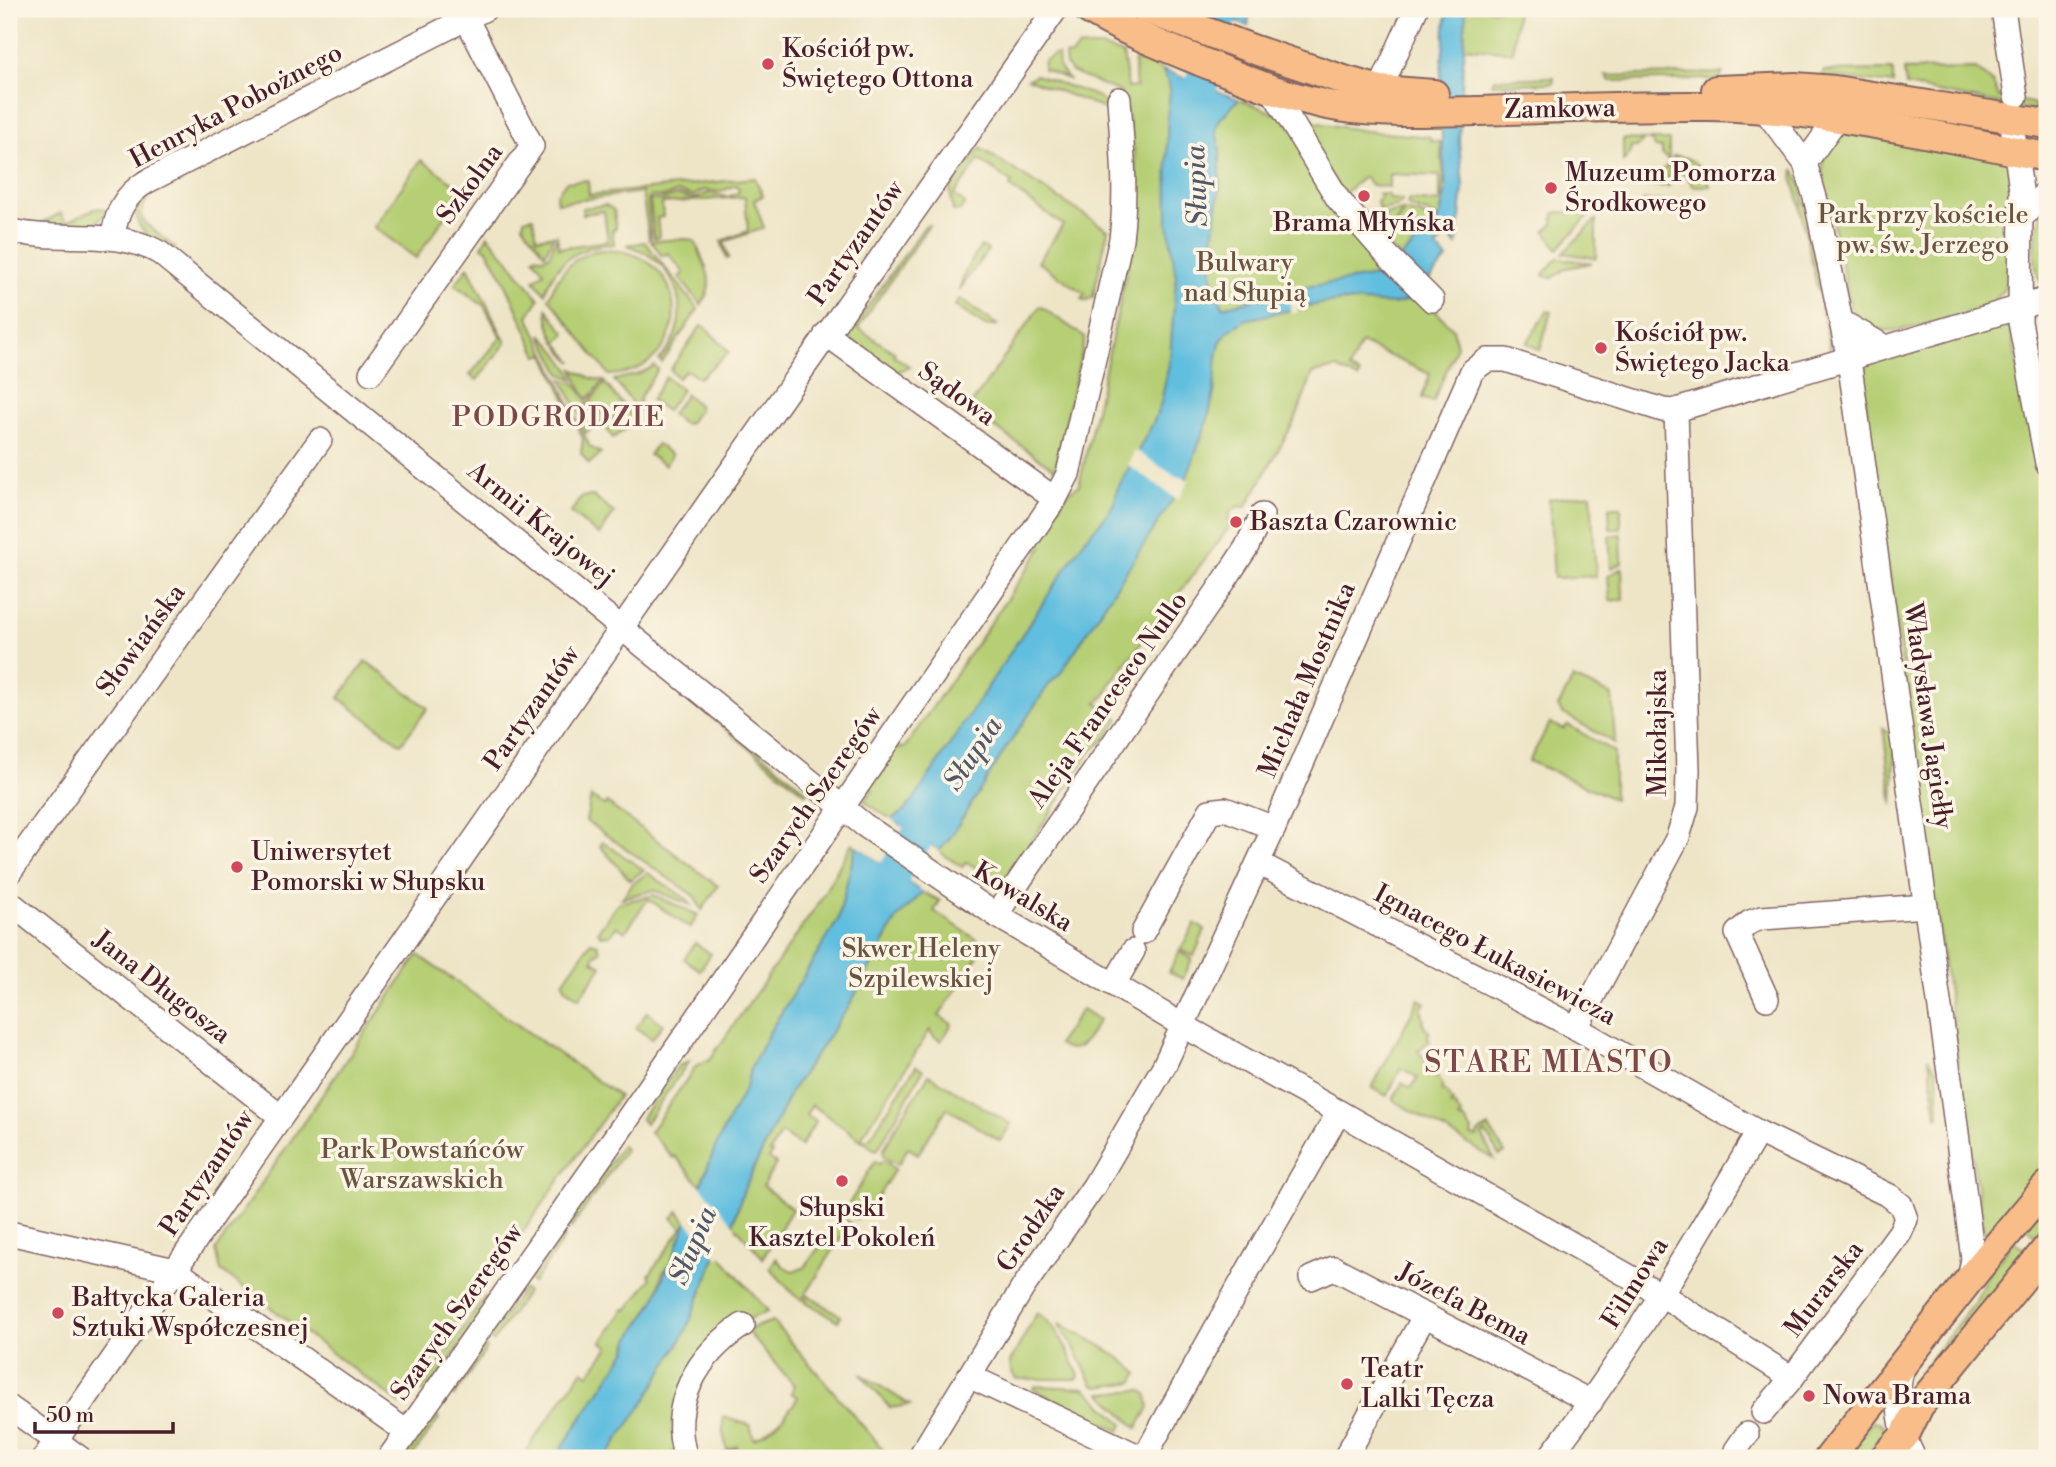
<svg xmlns="http://www.w3.org/2000/svg" width="2056" height="1467" font-family="'Libre Bodoni',serif">
	<rect width="100%" height="100%" fill="#fcf5e5"/>
	<filter id="ink" filterUnits="userSpaceOnUse"><feTurbulence type="fractalNoise" baseFrequency=".0143" numOctaves="2"/><feDisplacementMap in="SourceGraphic" scale="14" xChannelSelector="R" yChannelSelector="G"/><feConvolveMatrix kernelMatrix="1 2 1 2 8 2 1 2 1" color-interpolation-filters="sRGB"/></filter>
	<filter id="wash" filterUnits="userSpaceOnUse"><feTurbulence type="fractalNoise" baseFrequency=".00686" numOctaves="4" result="noise"/><feDisplacementMap in="SourceGraphic" scale="28" xChannelSelector="R" yChannelSelector="G"/><feGaussianBlur stdDeviation="1.57" result="paint"/><feColorMatrix in="noise" values="0 0 0 0 0 0 0 0 0 0 0 0 0 0 0 0 0 1.4 0 .05"/><feComposite in="paint" operator="in"/></filter>
	<g filter="url(#wash)">
		<rect width="100%" height="100%" fill="#eee5c7"/>
		<g fill="#b6cf74" stroke="#807750" stroke-width="2">
			<path d="M1466,9H1517L1513,52L1463,47Z"/>
			<path d="M1087,47H1101L1123,54L1128,88L1136,87L1134,62L1137,59L1162,69L1169,83L1170,91L1225,112L1239,99L1284,117L1428,303L1453,329L1457,346L1433,402L1422,398L1430,374L1361,343L1349,369L1360,375L1358,379L1337,368L1313,373L1295,420L1249,502L1246,507C1234,504 1225,514 1231,525L1110,684L1107,693L1097,703L1119,719L1106,738L1090,753L1002,886L967,862L962,867L864,801L873,790L865,784L888,750L905,747L1042,548L1025,551L1071,490L1079,485C1090,435 1102,384 1113,334C1132,249 1151,177 1120,92L1071,72L1066,65L1065,55L1071,56L1077,48Z"/>
			<path d="M1054,55H1058L1059,67L1068,79L1043,69L1044,61Z"/>
			<path d="M1976,69L1993,83L1999,97L2032,103L2041,112L1906,86L1904,70Z"/>
			<path d="M1893,70V84L1822,76L1824,71Z"/>
			<path d="M1723,73L1719,79L1610,81L1606,76Z"/>
			<path d="M1036,75L1099,97L1106,104L1107,110L1028,79Z"/>
			<path d="M1554,77L1553,83L1492,84L1494,79Z"/>
			<path d="M1296,119L1365,131L1430,137L1431,141L1440,142L1444,176L1442,200H1440V176L1389,174V187L1371,185L1364,177L1343,194Z"/>
			<path d="M1836,130L2008,158L2012,188L2009,274C2007,284 2004,291 1997,298C1984,311 1964,313 1947,318C1915,327 1868,346 1850,305L1822,173L1825,149Z"/>
			<path d="M1623,139L1644,140L1637,147H1631L1630,154L1623,161Z"/>
			<path d="M1648,140H1669V161L1662,154V148L1654,147L1653,143Z"/>
			<path d="M980,148L1108,230L1093,297L1085,301L1082,299L1085,294L1038,262L1063,225L1010,187L1012,183L979,160L954,195L965,204L960,211H953L950,190Z"/>
			<path d="M1673,156C1692,156 1705,168 1710,186H1693L1687,176L1673,169Z"/>
			<path d="M421,160L464,190L416,258L374,227Z"/>
			<path d="M1669,164V186H1648L1654,178H1661L1662,171Z"/>
			<path d="M1794,169L1801,185L1825,292L1818,290L1800,207L1802,204H1800L1793,181Z"/>
			<path d="M755,178L763,196L754,200L764,228L724,242L729,258L727,259L721,241L748,231L745,197L662,203L663,217L657,218L659,237L654,238L650,199L662,200L678,195L694,199L709,193L728,197L739,192V188L736,185L720,192L704,190L693,196L678,192L663,197L650,196L648,202L651,238L649,239L642,192L557,203L556,195L566,182L588,180L589,195Z"/>
			<path d="M151,193L145,202L141,216L145,223L175,248L173,251C155,240 130,230 138,205Z"/>
			<path d="M1378,194L1389,195V199L1402,200C1401,209 1387,208 1379,210L1377,202L1381,198Z"/>
			<path d="M1409,200L1443,203L1439,219L1427,213L1409,207L1407,204Z"/>
			<path d="M2047,200V287C2026,274 2037,219 2047,200Z"/>
			<path d="M1644,201H1709L1710,204L1707,205V209L1695,207V203H1692V207L1639,208Z"/>
			<path d="M606,205L614,210L616,228L612,230L614,244C581,245 555,260 545,293L534,280L544,272L534,258L537,256L543,258L549,256L557,236L559,248L608,241L604,211L583,214L582,208Z"/>
			<path d="M101,208L107,211C93,235 59,226 36,226L61,213L66,222L95,209Z"/>
			<path d="M1402,211L1395,224L1382,240L1364,219Z"/>
			<path d="M1404,211L1421,215L1435,223L1401,258L1384,242L1396,226Z"/>
			<path d="M1558,212L1591,213L1558,249L1545,231L1553,224L1554,214Z"/>
			<path d="M533,217L537,238L554,235L545,254L523,225L524,219Z"/>
			<path d="M1596,220V258L1563,253Z"/>
			<path d="M929,225L858,328L895,353L894,356L910,367L896,372L846,337L925,226Z"/>
			<path d="M488,235L539,299L528,316L590,447L601,453L589,464L581,453L583,439L545,354L538,356L503,278L487,249L482,247Z"/>
			<path d="M687,239L694,241L697,245C706,270 717,281 701,305L679,277L684,273L668,253L662,256L651,241Z"/>
			<path d="M645,242L698,309L662,363L659,360C697,319 680,261 627,245Z"/>
			<path d="M981,246L988,250L959,290L966,270Z"/>
			<path d="M601,250C697,247 696,371 609,375L549,298C558,273 573,254 601,250Z"/>
			<path d="M1558,258L1592,263L1566,268L1553,278L1544,276L1543,274Z"/>
			<path d="M468,267L506,343L477,380L470,375L501,337L484,306L455,285Z"/>
			<path d="M960,299L997,325L985,326L955,306Z"/>
			<path d="M1827,303L1834,335L1830,349L1821,308Z"/>
			<path d="M1040,306L1085,337L1055,469L968,409Z"/>
			<path d="M547,309L566,334L557,342L573,362C557,348 548,331 547,309Z"/>
			<path d="M1547,311L1551,312L1540,350L1527,343Z"/>
			<path d="M2009,322L2047,512V1171L1991,1236L1984,1232L1982,1221L1938,924L1862,375L1869,363Z"/>
			<path d="M701,326L705,327L729,352L699,378L686,370L678,378L670,370Z"/>
			<path d="M541,334C550,341 570,368 574,379L561,374Z"/>
			<path d="M654,366L658,369L640,397L638,410L614,380L639,374Z"/>
			<path d="M573,369L591,378L604,381L588,399L581,389Z"/>
			<path d="M666,377L682,390L666,411L651,400Z"/>
			<path d="M562,379L575,383L587,401L581,417Z"/>
			<path d="M605,383L635,420L631,425L603,412L590,401Z"/>
			<path d="M686,394L698,405L699,410L688,424L682,423L671,414Z"/>
			<path d="M589,403L600,413L629,427L613,438L601,422L586,433L581,422Z"/>
			<path d="M657,444L672,455L665,465L649,455Z"/>
			<path d="M1591,494L1596,576L1554,578L1549,499Z"/>
			<path d="M593,496L614,513L599,535L571,513L581,497Z"/>
			<path d="M1609,507H1621V529H1610Z"/>
			<path d="M1621,534L1622,563L1611,568L1609,536Z"/>
			<path d="M1622,568L1623,599L1610,601L1608,576Z"/>
			<path d="M366,661L428,708L401,744L339,698Z"/>
			<path d="M1573,678L1612,695L1615,743L1562,713L1558,707Z"/>
			<path d="M696,700L808,792L806,794L692,702Z"/>
			<path d="M1550,723L1563,729L1568,725L1614,752V799L1529,761Z"/>
			<path d="M1883,728L1892,736L1895,749L1893,806Z"/>
			<path d="M591,797L605,806L607,803L718,886L702,910L694,896L586,821Z"/>
			<path d="M603,842L644,870L630,880L600,846Z"/>
			<path d="M852,843L856,845L838,920L769,1033L750,1069L745,1091L722,1133L700,1185L675,1156L673,1158L650,1132L696,1066L710,1059L818,904Z"/>
			<path d="M648,873L688,900L691,905L654,890L622,898L632,884Z"/>
			<path d="M923,892L940,901L934,911L985,945L939,1016L952,1024L941,1041L933,1036L930,1030L862,1137V1141L869,1139L916,1066L923,1070L878,1149L875,1150L812,1105L806,1115L816,1121L801,1146L781,1133L770,1152L772,1154L769,1159L776,1164L763,1186L792,1209L763,1258L733,1224L744,1189L791,1091L849,1006L897,918Z"/>
			<path d="M654,895L698,915L690,928L648,899L625,932L617,926L610,935L601,936L598,931L618,903Z"/>
			<path d="M1195,924L1205,930L1194,956L1180,950Z"/>
			<path d="M591,942L598,944L600,951L594,956L593,961L602,966L579,998L566,989L563,982Z"/>
			<path d="M695,943L711,954L700,970L684,959Z"/>
			<path d="M1179,952L1192,959L1183,979L1169,972Z"/>
			<path d="M418,955L619,1096L401,1404L221,1271L216,1250Z"/>
			<path d="M1419,999L1425,1003L1421,1008L1424,1021L1422,1023L1430,1033L1427,1036L1430,1041L1418,1050L1435,1073L1434,1077L1437,1076L1444,1087L1441,1089L1443,1092L1446,1091L1453,1102L1450,1104L1451,1106L1454,1105L1462,1116L1459,1118L1461,1120L1464,1119L1472,1131L1471,1136L1477,1137L1478,1133L1489,1127L1505,1153L1499,1156L1486,1133L1482,1135L1494,1159L1393,1100L1402,1083L1411,1088L1418,1078L1401,1068L1387,1096L1372,1088Z"/>
			<path d="M1082,1009L1099,1020C1087,1037 1080,1059 1058,1044Z"/>
			<path d="M647,1012L663,1024L652,1039L636,1028Z"/>
			<path d="M1929,1060L1937,1070L1939,1116L1937,1117Z"/>
			<path d="M689,1061L645,1124L641,1119L678,1066Z"/>
			<path d="M929,1075L1011,1124L1000,1141L947,1108L918,1154L908,1148L898,1165L884,1157L883,1151L899,1121Z"/>
			<path d="M622,1145L625,1150L571,1228L567,1225Z"/>
			<path d="M875,1161L878,1164L884,1161L895,1169L866,1216L855,1219L844,1212Z"/>
			<path d="M2047,1199V1232L2041,1240L2025,1227Z"/>
			<path d="M678,1211L687,1222L671,1262L662,1274L656,1299L628,1342L627,1350L555,1458H521L583,1370L589,1374L609,1347L602,1342L624,1309L627,1310L651,1278L649,1275L682,1228L672,1218Z"/>
			<path d="M841,1217L850,1223L802,1300L793,1294L770,1268L776,1258L783,1266L792,1271L804,1268Z"/>
			<path d="M561,1234L565,1237L533,1283L529,1280Z"/>
			<path d="M2014,1241L2030,1254L1915,1392L1919,1374L1976,1300L1989,1272Z"/>
			<path d="M717,1252L768,1311L734,1326L711,1348L679,1450L671,1452L673,1458H605C649,1393 692,1328 717,1252Z"/>
			<path d="M523,1289L527,1292L493,1341L488,1338Z"/>
			<path d="M808,1295L841,1316L838,1321L805,1301Z"/>
			<path d="M485,1297L488,1305L426,1394L421,1390Z"/>
			<path d="M1037,1313C1058,1325 1070,1355 1079,1376L1077,1379H1016L1011,1371L1010,1362Z"/>
			<path d="M773,1321L886,1453L882,1458H716L738,1447L737,1446L727,1450L723,1433V1417L750,1425L754,1439C774,1430 786,1416 798,1397L791,1393L794,1385L746,1330Z"/>
			<path d="M1060,1324C1087,1338 1116,1352 1138,1373L1134,1382L1099,1387L1093,1385L1071,1342L1059,1326Z"/>
			<path d="M483,1345L487,1348L454,1396L450,1393Z"/>
			<path d="M861,1374L910,1405L890,1408Z"/>
			<path d="M1035,1386L1085,1388L1123,1424L1120,1431L1033,1389Z"/>
			<path d="M1140,1390L1147,1394L1149,1408L1137,1428L1101,1393Z"/>
			<path d="M434,1415L439,1418L411,1458H405Z"/>
			<path d="M1873,1421L1882,1424L1888,1442L1875,1458H1842Z"/>
		</g>
		<g fill="#61bedf" stroke="#566e85" stroke-width="2">
			<path d="M1205,9H1250L1248,26Z"/>
			<path d="M1447,9H1466L1459,141L1463,188L1457,245L1447,236L1436,247L1447,259L1426,283L1401,258L1439,219L1446,190L1442,141L1441,72Z"/>
			<path d="M1162,69L1239,99L1220,119L1216,129L1220,151V183L1211,257L1212,276L1223,307L1299,288L1370,277L1380,274L1390,267L1418,294L1411,299L1395,304L1345,301L1319,304L1245,320L1227,332L1220,343L1217,356L1214,393L1207,422L1186,479L1060,674L1050,683L1005,750L948,841L939,851L891,819L904,811L914,799L1085,539C1098,524 1116,510 1117,490L1154,421L1161,403L1170,358L1176,277L1168,223L1167,117L1170,91L1169,83Z"/>
			<path d="M856,845L923,892L897,918L849,1006L791,1091L744,1189L728,1237L717,1252L686,1331L647,1398L605,1458H555L627,1350C630,1330 649,1316 656,1297C661,1284 663,1274 671,1262L717,1143L747,1084L750,1069L769,1033L838,920Z"/>
		</g>
		<g fill="#eee5c7">
			<path d="M1160,65L1240,95L1242,100L1158,67Z"/>
			<path d="M1299,284L1298,312L1290,314L1291,286Z"/>
			<path d="M1135,450L1172,474L1189,480L1178,500L1128,465Z"/>
			<path d="M889,817L891,819L942,853L937,854L889,822Z"/>
			<path d="M856,842L925,889L926,894L853,843Z"/>
			<path d="M697,1182L736,1227L719,1259L685,1219Z"/>
		</g>
		<g fill="none" stroke-linecap="round" stroke-linejoin="round">
			<g stroke="#61bedf" stroke-width="33">
				<path d="M1196,129L1195,108L1222,9"/>
				<path d="M870,910L941,800"/>
			</g>
		</g>
	</g>
	<g filter="url(#ink)">
		<g fill="none" stroke-linecap="round" stroke-linejoin="round">
			<defs>
				<g id="minor">
					<path d="M2003,9L2016,96"/>
					<path d="M1272,90L1338,199L1386,254L1432,300"/>
					<path d="M1373,105L1416,9"/>
					<path d="M1764,109L1805,163L1816,201L1849,360L1952,1094L1973,1259L1969,1280"/>
					<path d="M2011,117L2021,190L2020,322L2047,463"/>
					<path d="M1805,163L1837,118L1847,109"/>
					<path d="M2022,217L2047,191"/>
					<path d="M9,230C59,244 113,226 160,253L864,825L996,915L1182,1025L1339,1112L1251,1265L1144,1458"/>
					<path d="M113,237C116,212 125,195 146,182L485,9"/>
					<path d="M1842,322L1885,347"/>
					<path d="M826,334L1055,499"/>
					<path d="M371,373L532,146L466,18"/>
					<path d="M1258,863L1576,1028L1758,1132L1890,1196L1901,1205L1906,1219L1900,1232L1792,1378L1763,1412"/>
					<path d="M9,873L320,440"/>
					<path d="M9,902L280,1116"/>
					<path d="M996,915L1223,583L1246,548L1262,515"/>
					<path d="M1143,932L1210,811L1225,809L1274,828"/>
					<path d="M1114,984L1133,951"/>
					<path d="M1767,999L1737,933L1750,922L1762,918L1926,906"/>
					<path d="M1576,1028L1678,837L1687,807L1688,770L1676,411"/>
					<path d="M1339,1112L1662,1295L1792,1378"/>
					<path d="M9,1233L175,1270L407,1432"/>
					<path d="M1311,1278L1334,1268L1591,1402"/>
					<path d="M1904,1365C1893,1393 1900,1432 1914,1458"/>
					<path d="M969,1376L1142,1458"/>
					<path d="M9,1407L80,1458"/>
					<path d="M1736,1450L1747,1434"/>
					<path d="M44,1458L724,481L1056,9"/>
					<path d="M389,1458L622,1127L1055,499L1068,474L1121,239C1127,192 1122,146 1119,99"/>
					<path d="M686,1458C668,1404 698,1354 743,1325"/>
					<path d="M919,1458L1024,1286L1094,1186L1164,1066L1274,828L1472,371L1487,360H1506L1663,410L1673,411L2047,299"/>
					<path d="M1345,1458L1425,1315"/>
					<path d="M1549,1458C1628,1355 1693,1244 1758,1132"/>
				</g>
				<g id="major">
					<path d="M1088,9C1124,31 1163,46 1202,62C1247,80 1290,99 1338,107C1383,114 1429,112 1475,111C1552,109 1630,105 1708,106C1822,108 1935,136 2047,157"/>
					<path d="M1146,9L1255,50L1347,81L1380,90L1434,94"/>
					<path d="M1716,90L1795,87L1835,90L2047,124"/>
					<path d="M1829,1458L1976,1271L2047,1186"/>
					<path d="M1884,1458L1905,1435L1919,1406L2047,1248"/>
				</g>
			</defs>
			<use href="#minor" stroke="#836462" stroke-width="26"/>
			<use href="#major" stroke="#836462" stroke-width="32"/>
			<use href="#minor" stroke="#fff" stroke-width="23"/>
			<use href="#major" stroke="#f8bd88" stroke-width="28"/>
		</g>
	</g>
	<g fill="#d1495b" stroke="#fcf5e5" stroke-width="2.5">
		<circle cx="768" cy="64" r="7"/>
		<circle cx="1551" cy="188" r="7"/>
		<circle cx="1364" cy="196" r="7"/>
		<circle cx="1601" cy="348" r="7"/>
		<circle cx="1236" cy="522" r="7"/>
		<circle cx="237" cy="867" r="7"/>
		<circle cx="842" cy="1181" r="7"/>
		<circle cx="58" cy="1313" r="7"/>
		<circle cx="1347" cy="1384" r="7"/>
		<circle cx="1809" cy="1396" r="7"/>
	</g>
	<g text-anchor="middle" dominant-baseline="central" stroke-width="7" stroke-linejoin="round" paint-order="stroke">
		<g font-size="26" fill="#4a1f2b" stroke="#fcf5e5" text-anchor="start">
			<text x="782" y="49">Kościół pw.<tspan x="782" dy="30">Świętego Ottona</tspan></text>
			<text x="1565" y="173">Muzeum Pomorza<tspan x="1565" dy="30">Środkowego</tspan></text>
			<text x="1364" y="223" text-anchor="middle">Brama Młyńska</text>
			<text x="1615" y="333">Kościół pw.<tspan x="1615" dy="30">Świętego Jacka</tspan></text>
			<text x="1250" y="522">Baszta Czarownic</text>
			<text x="251" y="852">Uniwersytet<tspan x="251" dy="30">Pomorski w Słupsku</tspan></text>
			<text x="842" y="1208" text-anchor="middle">Słupski<tspan x="842" dy="30">Kasztel Pokoleń</tspan></text>
			<text x="72" y="1298">Bałtycka Galeria<tspan x="72" dy="30">Sztuki Współczesnej</tspan></text>
			<text x="1361" y="1369">Teatr<tspan x="1361" dy="30">Lalki Tęcza</tspan></text>
			<text x="1823" y="1396">Nowa Brama</text>
		</g>
		<g font-size="26" fill="#4a1f2b" stroke="#fcf5e5">
			<text transform="translate(236 106) rotate(-28)">Henryka Pobożnego</text>
			<text transform="translate(1560 109) rotate(-1)">Zamkowa</text>
			<text transform="translate(470 184) rotate(-54)">Szkolna</text>
			<text transform="translate(856 243) rotate(-55)">Partyzantów</text>
			<text transform="translate(957 394) rotate(36)">Sądowa</text>
			<text transform="translate(541 524) rotate(39)">Armii Krajowej</text>
			<text transform="translate(141 640) rotate(-54)">Słowiańska</text>
			<text transform="translate(1307 680) rotate(-67)">Michała Mostnika</text>
			<text transform="translate(1108 700) rotate(-55)">Aleja Francesco Nullo</text>
			<text transform="translate(532 708) rotate(-55)">Partyzantów</text>
			<text transform="translate(1928 716) rotate(82)">Władysława Jagiełły</text>
			<text transform="translate(1658 733) rotate(-90)">Mikołajska</text>
			<text transform="translate(816 795) rotate(-55)">Szarych Szeregów</text>
			<text transform="translate(1023 897) rotate(31)">Kowalska</text>
			<text transform="translate(1495 955) rotate(28)">Ignacego Łukasiewicza</text>
			<text transform="translate(162 987) rotate(38)">Jana Długosza</text>
			<text transform="translate(207 1173) rotate(-56)">Partyzantów</text>
			<text transform="translate(1031 1228) rotate(-56)">Grodzka</text>
			<text transform="translate(1635 1283) rotate(-58)">Filmowa</text>
			<text transform="translate(1824 1289) rotate(-53)">Murarska</text>
			<text transform="translate(1464 1304) rotate(28)">Józefa Bema</text>
			<text transform="translate(457 1312) rotate(-55)">Szarych Szeregów</text>
		</g>
		<g font-size="26" fill="#6a5441" stroke="#fcf5e5">
			<text x="1923" y="215">Park przy kościele<tspan x="1923" dy="30">pw. św. Jerzego</tspan></text>
			<text x="1245" y="263">Bulwary<tspan x="1245" dy="30">nad Słupią</tspan></text>
			<text x="921" y="949">Skwer Heleny<tspan x="921" dy="30">Szpilewskiej</tspan></text>
			<text x="422" y="1150">Park Powstańców<tspan x="422" dy="30">Warszawskich</tspan></text>
		</g>
		<g font-size="28" font-style="italic" fill="#52576a" stroke="#fcf5e5">
			<text transform="translate(1197 186) rotate(-92)">Słupia</text>
			<text transform="translate(973 754) rotate(-56)">Słupia</text>
			<text transform="translate(693 1246) rotate(-67)">Słupia</text>
		</g>
		<g font-size="28" letter-spacing="2" fill="#7d4849" stroke="#fcf5e5">
			<text x="559" y="417">PODGRODZIE</text>
		</g>
		<g font-size="30" letter-spacing="2" fill="#7d4849" stroke="#fcf5e5">
			<text x="1549" y="1063">STARE MIASTO</text>
		</g>
	</g>
	<rect width="2056" height="1467" fill="none" stroke="#fcf5e5" stroke-width="35"/>
	<path d="M35 1422v10h138v-10" fill="none" stroke="#4a1f2b" stroke-width="3.5"/>
	<text x="46" y="1422" font-size="21" fill="#4a1f2b" stroke="#fcf5e5" stroke-width="5" paint-order="stroke">50 m</text>
</svg>
